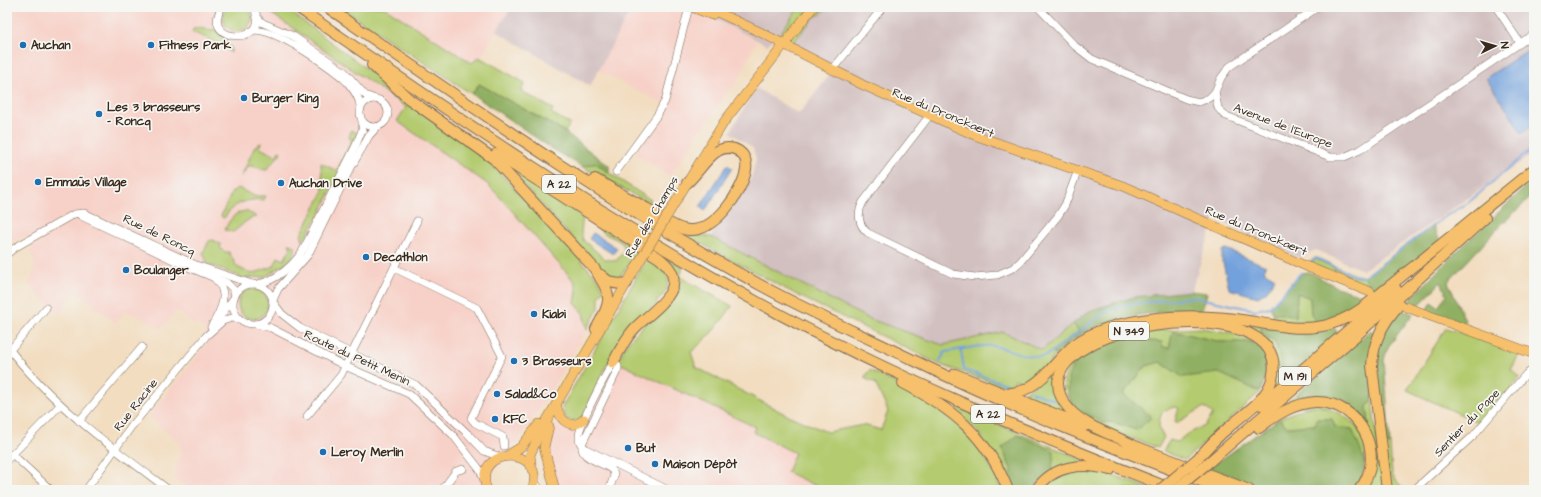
<svg xmlns="http://www.w3.org/2000/svg" width="1541" height="497" font-family="'Architects Daughter',sans-serif">
	<rect width="100%" height="100%" fill="#f6f6f2"/>
	<filter id="ink" filterUnits="userSpaceOnUse"><feTurbulence type="fractalNoise" baseFrequency=".025" numOctaves="2"/><feDisplacementMap in="SourceGraphic" scale="8" xChannelSelector="R" yChannelSelector="G"/><feConvolveMatrix kernelMatrix="1 2 1 2 8 2 1 2 1" color-interpolation-filters="sRGB"/></filter>
	<filter id="wash" filterUnits="userSpaceOnUse"><feTurbulence type="fractalNoise" baseFrequency=".012" numOctaves="4" result="noise"/><feDisplacementMap in="SourceGraphic" scale="16" xChannelSelector="R" yChannelSelector="G"/><feGaussianBlur stdDeviation="0.9" result="paint"/><feColorMatrix in="noise" values="0 0 0 0 0 0 0 0 0 0 0 0 0 0 0 0 0 1.4 0 .05"/><feComposite in="paint" operator="in"/></filter>
	<g filter="url(#wash)">
		<rect width="100%" height="100%" fill="#f2ddc0"/>
		<g fill="#f7d1c8">
			<path d="M7,7H262L406,107L398,121L486,183L498,195L575,282L577,292L575,303L583,313L587,329L549,393L513,448L495,471L489,490H189L174,478L181,448L179,443L149,416L206,344L204,329L197,323L195,326L177,311L162,328L126,311L116,323L73,289L60,315L29,285L35,263L29,250L33,248L25,236L10,244L7,243Z"/>
			<path d="M384,7H512L496,31L481,58L473,63Z"/>
			<path d="M632,7H690L757,41L735,85L727,92L670,176L635,153L666,105L598,70Z"/>
			<path d="M610,359L755,427L753,432L795,453L787,473L824,490H548L555,479L549,452V439L556,423L576,428Z"/>
		</g>
		<g fill="#d2bfc0">
			<path d="M512,7H632L590,86L496,31Z"/>
			<path d="M690,7H799L779,35L767,45Z"/>
			<path d="M826,7H1534V153L1363,270L1315,250L1299,258L1215,219L1191,291L1134,297L1089,310L1042,350L1003,332L943,345L867,318L711,237L751,179L756,159L753,148L730,132L756,88L799,114L828,77L830,66L792,44L815,16L821,14Z"/>
		</g>
		<g fill="#b4cb70" stroke="#787a47">
			<path d="M227,7H248L253,18L247,29L235,32L225,26L223,14Z"/>
			<path d="M262,7H284L488,160L598,279L604,290L599,297V308L587,329L583,313L575,303L577,292L575,282L498,195L486,183L397,121L406,107Z"/>
			<path d="M339,7H384L472,63L479,57L525,83L521,91L553,109L551,113L570,124L565,132L479,84L472,94Z"/>
			<path d="M799,7H826L821,14L815,16L792,44L779,35Z"/>
			<path d="M194,28L216,30L231,47V53L220,44L192,32Z"/>
			<path d="M351,130L358,134L321,212L303,241L301,235L323,192L321,163L337,171L352,139L349,138Z"/>
			<path d="M260,143H262L260,148L276,156L279,151L281,152C277,160 271,162 267,170C260,170 254,165 248,166L241,177L255,146L259,145Z"/>
			<path d="M596,163L609,173L651,200L649,203L583,167Z"/>
			<path d="M507,167L583,216L581,232L583,240L605,259L616,261L624,251V246C618,236 603,238 596,224L640,252L633,258L618,279L616,277V281L605,274Z"/>
			<path d="M238,188L254,196H266L264,200C253,198 239,202 231,209C227,213 227,217 223,218L221,216L232,192Z"/>
			<path d="M246,211L257,217C246,218 241,227 233,232L225,230C229,220 234,212 246,211Z"/>
			<path d="M690,234L711,237L867,318L943,345L1003,332L1042,350L1073,324L1079,331L1053,351L1056,355L1041,373L1037,372L1023,382L1015,379L1011,389L941,365L797,295L689,237Z"/>
			<path d="M212,240L221,244L220,248L225,252H229L237,267L252,274L274,266L278,257L284,260L291,248L289,244L295,246V252L289,261L265,277L243,278L208,264L203,253L209,241Z"/>
			<path d="M664,256L683,267L680,277L732,306C720,324 708,338 691,352L696,367L785,414L827,432L863,425L881,430L888,411L875,383L864,378L870,370C929,401 976,423 1001,490H824L787,472L795,453L753,432L755,427L617,362L628,342L675,292Z"/>
			<path d="M648,257C661,267 673,270 666,291L610,359L581,419L577,421L568,420L563,413L562,407Z"/>
			<path d="M1316,259L1353,277H1364L1376,293L1310,264Z"/>
			<circle cx="253" cy="304" r="15"/>
			<path d="M1297,293L1310,298L1311,314L1316,323L1273,320V313L1296,316Z"/>
			<path d="M1234,323L1261,326L1262,334L1275,342L1281,362V375L1287,378L1272,390C1282,352 1272,335 1234,323Z"/>
			<path d="M1202,328L1239,334L1252,342H1221L1173,331L1169,348H1163L1161,342L1119,338L1147,331Z"/>
			<path d="M1446,328L1520,353L1511,370L1520,377L1482,424L1407,390Z"/>
			<path d="M1160,362L1183,377L1219,372L1260,392L1185,460L1163,451L1170,440L1177,442L1187,434L1205,426L1213,414L1204,407L1176,423L1175,421L1179,408L1174,407L1163,411C1158,421 1157,428 1164,437L1158,448C1128,436 1068,422 1064,385C1063,378 1067,371 1070,365L1103,423L1112,422L1136,430L1123,394L1146,366Z"/>
			<path d="M1061,365C1056,377 1054,393 1062,405C1065,408 1068,411 1069,415L1021,395Z"/>
			<path d="M1299,392L1297,397L1298,398C1330,391 1349,399 1369,424L1367,407L1372,401L1384,490H1362L1373,455L1346,407L1285,406L1284,404Z"/>
			<path d="M1316,406C1347,410 1369,431 1365,464L1352,429L1335,427L1332,419H1317L1315,425L1287,427L1280,418L1305,408Z"/>
			<path d="M959,408L1076,457L1089,462L1052,471L1002,448L1012,471L1009,480L978,432L956,410Z"/>
			<path d="M1384,444H1390L1392,475L1404,490H1390Z"/>
			<path d="M1082,470L1110,474L1151,489L1041,490C1054,478 1064,472 1082,470Z"/>
		</g>
		<g fill="#8faf62" stroke="#656c40">
			<path d="M479,84L565,132L609,166V173L596,163L583,167L554,150L472,94Z"/>
			<path d="M1534,179V187L1530,191L1529,199L1501,225L1448,282L1465,320L1463,324L1426,311L1431,302L1438,307L1447,295L1441,282L1419,305L1409,301L1449,259Z"/>
			<path d="M1433,226L1440,241L1376,293L1364,277Z"/>
			<path d="M1309,272L1337,287L1369,298C1352,310 1337,319 1316,323L1311,314L1310,298L1297,293L1296,317L1273,313L1270,307L1301,273Z"/>
			<path d="M1191,291L1207,293L1202,311C1166,310 1112,315 1082,334C1072,340 1064,347 1056,355L1053,351L1079,331L1073,324L1089,311L1134,297Z"/>
			<path d="M1400,310L1413,314L1388,347L1384,360L1390,444H1384C1380,414 1369,367 1381,338C1386,327 1393,318 1400,310Z"/>
			<path d="M1333,327L1339,333L1287,378L1281,375V362L1276,342L1262,334L1261,328Z"/>
			<path d="M1371,330L1375,334L1372,401L1367,407L1369,425C1350,399 1330,391 1298,398L1297,397L1299,392Z"/>
			<path d="M1173,331L1221,342H1252L1263,348L1269,369L1260,392L1219,373L1183,377L1160,362L1146,366L1123,394L1152,417L1137,430L1112,422L1103,423L1079,410L1069,397L1068,378L1075,359L1102,343L1119,338L1162,342L1163,347L1169,348Z"/>
			<path d="M1280,418L1287,427L1315,425L1317,419H1332L1335,427L1352,429C1361,452 1374,470 1352,490H1268L1209,468Z"/>
			<path d="M1018,435L1054,451L1052,471L1032,490H1013L1009,480L1012,471L1002,448Z"/>
		</g>
		<g fill="#73a1dc" stroke="#57667d">
			<path d="M1534,46V125L1522,133L1486,78Z"/>
			<path d="M727,165L732,168L705,211L700,207Z"/>
			<path d="M593,233L617,248L613,254L589,239Z"/>
			<path d="M1226,249L1266,266L1264,271L1275,278L1267,291L1258,297L1229,289L1222,258V251Z"/>
		</g>
		<g fill="none" stroke-linecap="round" stroke-linejoin="round">
			<g stroke="#73a1dc" stroke-width="2">
				<path d="M1310,262L1316,258L1354,275L1364,277L1446,216L1468,203L1534,147"/>
				<path d="M961,350L964,370L1009,385"/>
				<path d="M940,361L945,352C958,350 982,344 994,346C1012,350 1028,359 1046,356L1106,312L1130,304L1194,297L1255,310L1270,307L1301,273"/>
				<path d="M1031,392L1055,400"/>
			</g>
		</g>
	</g>
	<g filter="url(#ink)">
		<g fill="none" stroke-linecap="round" stroke-linejoin="round">
			<defs>
				<g id="minor">
					<path d="M222,7C198,45 276,46 253,7"/>
					<path d="M1038,7L1075,46L1092,59L1186,99L1199,102L1209,98L1215,92L1221,78L1229,67L1318,7"/>
					<path d="M1496,7L1520,43"/>
					<path d="M256,16L263,23L293,36L345,72L365,95L375,99"/>
					<path d="M251,31C271,25 333,68 347,82C354,90 361,99 360,109"/>
					<path d="M832,70L883,7"/>
					<path d="M1215,92L1218,108L1224,115L1330,157H1344L1360,150L1534,34"/>
					<circle cx="374" cy="113" r="14"/>
					<path d="M930,115L863,202C857,213 858,225 868,233L953,274L975,277L997,275L1013,268L1020,262L1058,216L1065,205L1078,170"/>
					<path d="M616,172L658,114L665,101L689,7"/>
					<path d="M81,216L188,267L227,283L233,289L235,295"/>
					<path d="M7,254L16,247L74,214L84,213L196,265L252,284"/>
					<path d="M394,268L477,308L502,356L471,418L475,423L503,437L504,446"/>
					<circle cx="253" cy="304" r="20"/>
					<path d="M258,284C277,280 293,266 303,250L356,145L362,130V121"/>
					<path d="M273,300L278,289L308,255L348,173L369,136L377,127"/>
					<path d="M273,302L282,314L300,328L416,385L468,434L484,451L500,457"/>
					<path d="M219,318L233,299"/>
					<path d="M256,324L271,328L345,366L409,394L453,435L480,470L484,480"/>
					<path d="M211,327C220,312 231,293 215,279"/>
					<path d="M7,346C51,404 111,447 169,490"/>
					<path d="M10,350L46,308"/>
					<path d="M307,416L341,375L417,221"/>
					<path d="M79,421L142,347"/>
					<path d="M12,454L51,490"/>
					<path d="M7,460L60,405"/>
					<path d="M534,480L540,490"/>
					<path d="M86,490L131,427L206,336L223,321L232,318L239,319"/>
					<path d="M442,490L456,471L463,469"/>
					<path d="M609,490L614,476L613,471C604,461 576,460 583,442L618,369V366L613,363C606,374 577,427 579,438C579,444 583,447 588,450L668,490"/>
					<path d="M1414,490L1473,436L1526,374L1534,369"/>
				</g>
				<g id="major">
					<path d="M692,7L712,15"/>
					<path d="M706,7L758,31L863,85L974,135L1123,186L1308,267L1370,292"/>
					<path d="M667,216L724,122L813,7"/>
					<path d="M1406,307L1534,354"/>
					<path d="M557,407C560,421 572,431 584,419"/>
					<path d="M549,426L544,447L555,490"/>
					<path d="M508,455L521,447L539,424"/>
					<path d="M532,470L530,455L541,430L641,259"/>
					<path d="M487,490C470,445 549,445 532,490"/>
				</g>
				<g id="highway">
					<path d="M297,7C448,111 598,215 759,303C891,376 1031,434 1172,489"/>
					<path d="M327,7C469,105 612,205 764,287C812,313 862,335 911,359C1013,409 1118,450 1224,490"/>
					<path d="M372,65L409,99L494,159L594,268C612,297 613,298 596,329"/>
					<path d="M496,154L659,258C696,286 653,309 634,329C625,339 619,351 613,363"/>
					<path d="M595,179C612,189 629,198 646,208C658,215 674,229 689,230C714,232 742,193 746,170C749,152 731,142 716,152C706,159 697,174 687,183"/>
					<path d="M601,275C609,283 616,285 627,283"/>
					<path d="M955,374L1085,426"/>
					<path d="M903,383C953,409 987,436 1008,490"/>
					<path d="M1008,394C1015,392 1022,392 1028,388C1047,378 1058,358 1074,345C1097,327 1129,321 1157,318C1183,315 1209,316 1235,319C1286,326 1320,340 1365,306L1534,169"/>
					<path d="M1261,405L1396,289"/>
					<path d="M1259,428C1276,415 1294,403 1316,402C1360,401 1388,456 1359,490"/>
					<path d="M1127,443L1249,490"/>
					<path d="M1133,445C1112,434 1086,427 1070,410C995,326 1299,280 1272,379C1266,401 1243,414 1228,428C1217,437 1208,447 1198,458"/>
					<path d="M1209,462L1358,334L1485,218"/>
					<path d="M1036,490C1053,465 1083,462 1110,470"/>
					<path d="M1387,490L1372,366C1373,341 1383,323 1399,305"/>
				</g>
			</defs>
			<use href="#minor" stroke="#7b6957" stroke-width="8"/>
			<use href="#major" stroke="#7b6957" stroke-width="10"/>
			<use href="#highway" stroke="#7b6957" stroke-width="12"/>
			<use href="#minor" stroke="#fff" stroke-width="7"/>
			<use href="#major" stroke="#f7c06c" stroke-width="9"/>
			<use href="#highway" stroke="#f7c06c" stroke-width="10"/>
			<defs>
				<path id="major-bridge" d="M641,259L667,216"/>
				<g id="highway-bridge">
					<path d="M1160,490L1198,458"/>
					<path d="M1175,490L1209,462"/>
				</g>
			</defs>
			<use href="#major-bridge" stroke="#7b6957" stroke-width="10" stroke-linecap="butt"/>
			<use href="#highway-bridge" stroke="#7b6957" stroke-width="12" stroke-linecap="butt"/>
			<use href="#major-bridge" stroke="#f7c06c" stroke-width="9"/>
			<use href="#highway-bridge" stroke="#f7c06c" stroke-width="10"/>
		</g>
	</g>
	<g fill="#1f6fb2" stroke="#f6f6f2" stroke-width="1.5">
		<circle cx="23" cy="45" r="4"/>
		<circle cx="151" cy="45" r="4"/>
		<circle cx="244" cy="98" r="4"/>
		<circle cx="99" cy="114" r="4"/>
		<circle cx="38" cy="182" r="4"/>
		<circle cx="281" cy="183" r="4"/>
		<circle cx="366" cy="257" r="4"/>
		<circle cx="126" cy="270" r="4"/>
		<circle cx="534" cy="314" r="4"/>
		<circle cx="514" cy="361" r="4"/>
		<circle cx="497" cy="394" r="4"/>
		<circle cx="495" cy="419" r="4"/>
		<circle cx="628" cy="448" r="4"/>
		<circle cx="323" cy="452" r="4"/>
		<circle cx="655" cy="464" r="4"/>
	</g>
	<g text-anchor="middle" dominant-baseline="central" stroke-width="3.5" stroke-linejoin="round" paint-order="stroke">
		<g fill="#f6f6f2" stroke="#73675e" stroke-width="1">
			<rect x="542" y="175" width="34" height="18" rx="3"/>
			<rect x="1109" y="322" width="40" height="18" rx="3"/>
			<rect x="1279" y="367" width="32" height="18" rx="3"/>
			<rect x="971" y="405" width="34" height="18" rx="3"/>
		</g>
		<g font-size="11" font-weight="bold" fill="#3b2a1e">
			<text x="559" y="184">A 22</text>
			<text x="1129" y="331">N 349</text>
			<text x="1295" y="376">M 191</text>
			<text x="988" y="414">A 22</text>
		</g>
		<g font-size="12" font-weight="bold" fill="#3b2a1e" stroke="#f6f6f2" text-anchor="start">
			<text x="31" y="45">Auchan</text>
			<text x="159" y="45">Fitness Park</text>
			<text x="252" y="98">Burger King</text>
			<text x="107" y="107">Les 3 brasseurs<tspan x="107" dy="14">- Roncq</tspan></text>
			<text x="46" y="182">Emmaüs Village</text>
			<text x="289" y="183">Auchan Drive</text>
			<text x="374" y="257">Decathlon</text>
			<text x="134" y="270">Boulanger</text>
			<text x="542" y="314">Kiabi</text>
			<text x="522" y="361">3 Brasseurs</text>
			<text x="505" y="394">Salad&amp;Co</text>
			<text x="503" y="419">KFC</text>
			<text x="636" y="448">But</text>
			<text x="331" y="452">Leroy Merlin</text>
			<text x="663" y="464">Maison Dépôt</text>
		</g>
		<g font-size="12" fill="#3b2a1e" stroke="#f6f6f2">
			<text transform="translate(943 113) rotate(23)">Rue du Dronckaert</text>
			<text transform="translate(1283 126) rotate(21)">Avenue de l'Europe</text>
			<text transform="translate(652 217) rotate(-59)">Rue des Champs</text>
			<text transform="translate(1256 231) rotate(23)">Rue du Dronckaert</text>
			<text transform="translate(159 235) rotate(26)">Rue de Roncq</text>
			<text transform="translate(357 358) rotate(25)">Route du Petit Menin</text>
			<text transform="translate(136 405) rotate(-52)">Rue Racine</text>
			<text transform="translate(1467 423) rotate(-46)">Sentier du Pape</text>
		</g>
	</g>
	<rect width="1541" height="497" fill="none" stroke="#f6f6f2" stroke-width="24"/>
	<g transform="translate(1495 46) rotate(85)" stroke="#f6f6f2" stroke-width="3" paint-order="stroke">
	<path d="M0-3L7 15L0 10L-7 15Z" fill="#3b2a1e"/>
	<text y="-6" font-size="11" font-weight="bold" text-anchor="middle" fill="#3b2a1e">N</text>
	</g>
</svg>
